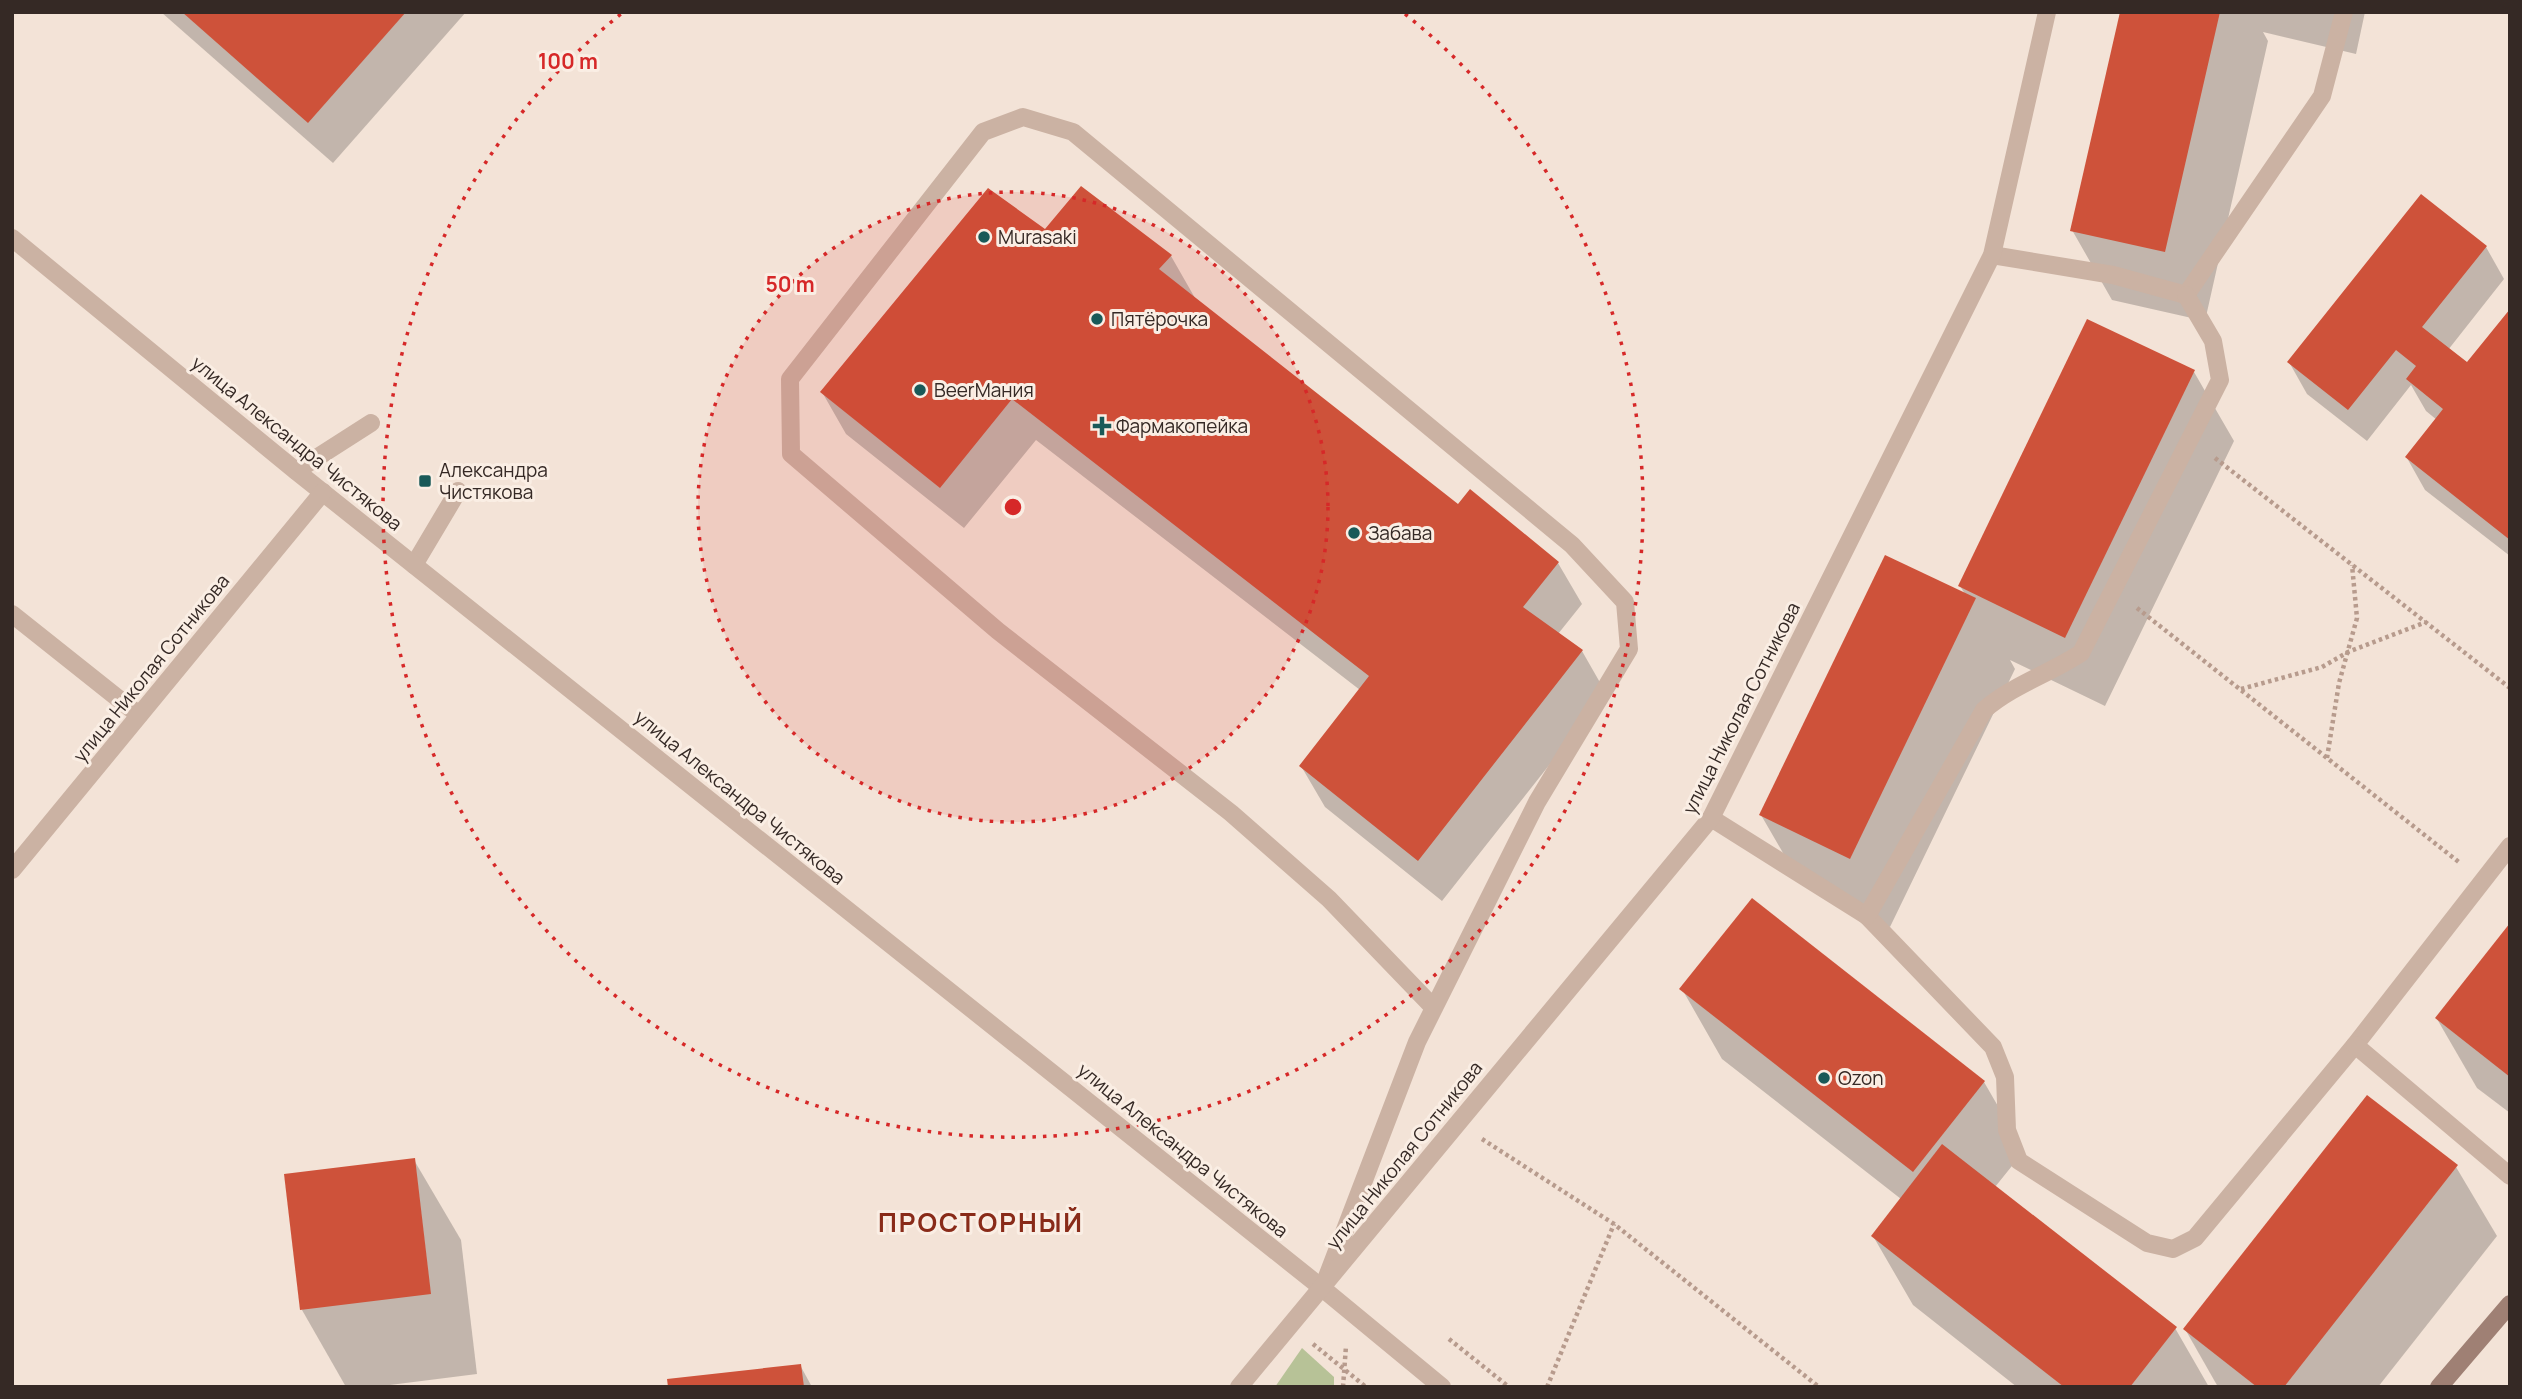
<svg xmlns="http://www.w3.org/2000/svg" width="2522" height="1399" font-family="Manrope,sans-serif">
	<rect width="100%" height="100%" fill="#f3e3d7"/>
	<path fill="#b7c297" d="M1302,1348L1334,1377V1387H1275Z"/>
	<g fill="#0003">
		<path d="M161,12H466L333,163Z"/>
		<path d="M2121,12H2365L2356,54L2263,32L2268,41L2205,321L2112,300L2072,230Z"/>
		<path d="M1082,189L1171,256L1195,298L1458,506L1558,563L1582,604L1558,634L1582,651L1606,693L1442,901L1325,807L1301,766L1360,690L1036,440L964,528L846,434L822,392L1045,231Z"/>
		<path d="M2421,196L2486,247L2504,279L2448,350L2467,365L2510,312V556L2425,490L2407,458L2437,420L2426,411L2411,385L2367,441L2307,394L2289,362Z"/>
		<path d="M2194,372L2234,441L2105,706L2010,660L2015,669L1890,927L1801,884L1761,815L1965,594L1960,586Z"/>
		<path d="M2510,926V1113L2477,1088L2437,1019Z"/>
		<path d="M1682,989L1984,1082L2024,1151L1995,1187L2175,1328L2209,1387H2017L1913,1305L1873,1236L1901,1199L1722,1059Z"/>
		<path d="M414,1160L461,1240L477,1374L374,1387H346L302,1310Z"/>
		<path d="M2456,1167L2497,1236L2378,1387H2218L2185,1329Z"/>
		<path d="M800,1365L812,1387H670Z"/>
	</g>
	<g fill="#ce523a">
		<path d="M182,12H406L308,123Z"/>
		<path d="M2120,12H2220L2165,252L2070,231Z"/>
		<path d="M1081,186L1172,255L1159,269L1458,504L1470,489L1559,562L1523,607L1583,650L1418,861L1299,766L1369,676L1012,399L940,488L820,392L988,188L1045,229Z"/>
		<path d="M2421,194L2487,246L2422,327L2467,362L2510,309V540L2405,457L2443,409L2406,379L2416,366L2396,350L2348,410L2287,362Z"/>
		<path d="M2087,319L2195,370L2065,638L1958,586Z"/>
		<path d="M1885,555L1976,598L1850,859L1759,815Z"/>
		<path d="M1752,898L1985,1081L1913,1172L1679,989Z"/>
		<path d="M2510,923V1077L2435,1018Z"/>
		<path d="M2367,1095L2458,1165L2284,1387H2257L2183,1329Z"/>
		<path d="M1942,1144L2177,1327L2130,1387H2064L1871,1236Z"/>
		<path d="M415,1158L431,1294L300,1310L284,1174Z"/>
		<path d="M801,1364L804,1387H668L667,1379Z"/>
	</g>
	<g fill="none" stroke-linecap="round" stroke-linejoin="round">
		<g stroke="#b79b8d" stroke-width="4.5" stroke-dasharray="3.5 3.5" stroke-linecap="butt">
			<path d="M2215,458L2510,688"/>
			<path d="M2137,608L2460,863"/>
			<path d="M2241,689L2322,667L2348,652L2426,622"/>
			<path d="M2327,758L2339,683L2357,618L2352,565"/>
			<path d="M1482,1139L1614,1224L1819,1387"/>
			<path d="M1449,1339L1509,1387"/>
			<path d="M1313,1344L1366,1387"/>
			<path d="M1343,1387L1346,1346"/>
			<path d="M1547,1387L1614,1224"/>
		</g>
		<g stroke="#cbb2a3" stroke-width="18">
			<path d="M1992,255L2113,275L2186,295L2322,96L2344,12"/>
			<path d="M296,471L371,423"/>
			<path d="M414,565L458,491"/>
			<path d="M12,614L139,715"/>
			<path d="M1711,818L1867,916L1993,1047L2005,1077L2007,1130L2019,1161L2147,1243L2173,1249L2195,1238L2355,1045L2510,846"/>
			<path d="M1867,916L1984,710C2013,685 2049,674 2081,653L2220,380L2213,341L2186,295"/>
			<path d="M2355,1045L2510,1176"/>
			<path d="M1325,1282L1417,1042L1537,802L1629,649L1625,602L1572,545L1073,132L1023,117L983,132L790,379L791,454L998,631L1231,813L1329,899L1434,1008"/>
		</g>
		<g stroke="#cbb2a3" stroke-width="18">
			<path d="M12,238L296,471L1322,1288L1442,1387"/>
			<path d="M12,870L323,492"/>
			<path d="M1239,1387L1711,818L1992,255L2047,12"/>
		</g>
		<path stroke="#9f8074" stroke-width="18" d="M2439,1387L2510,1304"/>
	</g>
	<circle cx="1013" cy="507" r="315" fill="#d62828" fill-opacity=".12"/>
	<g fill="none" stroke="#d62828" stroke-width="3.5" stroke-dasharray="3.5 7">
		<circle cx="1013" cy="507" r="315"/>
		<path d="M1405 14A630 630 0 1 1 621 14"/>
	</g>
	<g fill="#195958" stroke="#faeee4" stroke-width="2.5">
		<circle cx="984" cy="237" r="7"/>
		<circle cx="1097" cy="319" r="7"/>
		<circle cx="920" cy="390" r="7"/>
		<path d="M1098.5 415.5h7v7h7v7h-7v7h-7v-7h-7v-7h7z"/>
		<rect x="418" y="474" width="14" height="14" rx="3.5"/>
		<circle cx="1354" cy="533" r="7"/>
		<circle cx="1824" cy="1078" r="7"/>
	</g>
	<g text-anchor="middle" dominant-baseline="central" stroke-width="6" stroke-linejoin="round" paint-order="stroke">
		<g font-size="19" fill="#352925" stroke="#faeee4" text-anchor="start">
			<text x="998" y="237">Murasaki</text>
			<text x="1111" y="319">Пятёрочка</text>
			<text x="934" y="390">BeerМания</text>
			<text x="1116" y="426">Фармакопейка</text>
			<text x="439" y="470">Александра<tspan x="439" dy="22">Чистякова</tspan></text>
			<text x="1368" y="533">Забава</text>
			<text x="1838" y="1078">Ozon</text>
		</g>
		<g font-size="19" fill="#352925" stroke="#faeee4">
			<text transform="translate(297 443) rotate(39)">улица Александра Чистякова</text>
			<text transform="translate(151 668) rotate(-51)">улица Николая Сотникова</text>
			<text transform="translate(1741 708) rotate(-63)">улица Николая Сотникова</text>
			<text transform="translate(740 797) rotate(39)">улица Александра Чистякова</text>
			<text transform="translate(1183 1150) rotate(39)">улица Александра Чистякова</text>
			<text transform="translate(1404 1155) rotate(-51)">улица Николая Сотникова</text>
		</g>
		<g font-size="26" font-weight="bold" letter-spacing="2" fill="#892b19" stroke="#faeee4">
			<text x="981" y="1222">ПРОСТОРНЫЙ</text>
		</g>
	</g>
	<circle cx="1013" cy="507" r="10" fill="#d62828" stroke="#faeee4" stroke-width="3.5"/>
	<g font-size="21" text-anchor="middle" font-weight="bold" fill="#d62828" stroke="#faeee4" stroke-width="6" stroke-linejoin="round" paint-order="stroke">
		<text x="568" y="69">100 m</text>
		<text x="790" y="292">50 m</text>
	</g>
	<rect width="2522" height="1399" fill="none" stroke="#352925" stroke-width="28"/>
</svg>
